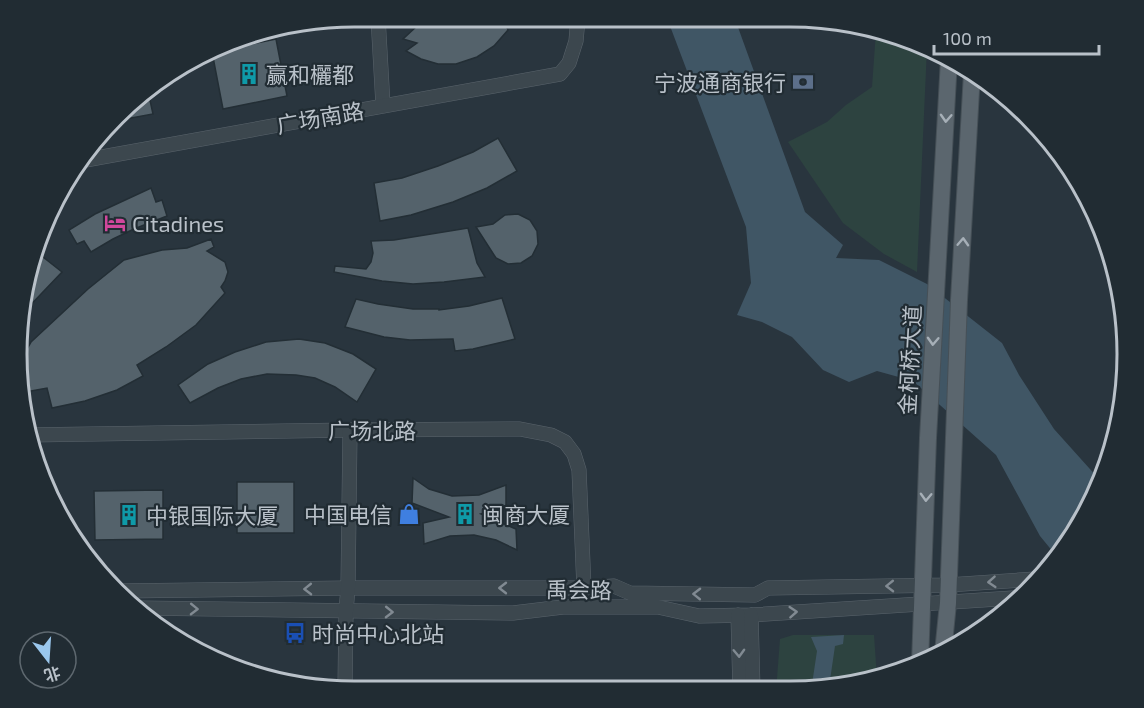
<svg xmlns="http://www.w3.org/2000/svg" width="1144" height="708" font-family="'Exo 2','Noto Sans SC',sans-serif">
	<rect width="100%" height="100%" fill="#29353e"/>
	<g fill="#2d4340">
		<path d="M876,31L919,42L927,47L917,272L884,254L843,223L788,142L827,122L846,105L872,87Z"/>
		<path d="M793,635H874L877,678L812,691H776L780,639Z"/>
	</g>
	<g fill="#405665">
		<path d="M667,18L735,19L805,212L843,245L836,258L879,260L927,284L1002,343L1019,375L1054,429L1098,478L1058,558L1040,536L996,455L913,381L877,371L849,382L823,370L792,337L762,322L737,315L751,283L746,227Z"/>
		<path d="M844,635L843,644L835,646L829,687L811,691L817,651L811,637Z"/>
	</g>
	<g fill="#54626b" stroke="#232e35" stroke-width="1.5">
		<path d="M434,17H490L506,25L508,30L494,46L477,57L456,64H438L421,59L406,51L417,43L403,39L417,26Z"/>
		<path d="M276,39L287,96L223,109L212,52Z"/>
		<path d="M148,91L153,114L115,121L134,104Z"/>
		<path d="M498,138L517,171L487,188L453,202L411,215L380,221L374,183L402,178L438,166L473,152Z"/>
		<path d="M151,188L156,202L162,200L167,216L134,229L113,239L91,252L84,241L77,244L69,230L95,214Z"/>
		<path d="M518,214L530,220L537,231L538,244L532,256L521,263L508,264L496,258L476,227L493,224L505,215Z"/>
		<path d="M468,228L477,263L485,277L444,282L413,284L382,281L334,272L335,266L366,269L371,262L373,253L371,241L394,240Z"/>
		<path d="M211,239L214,247L207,251L225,262L228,272L225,281L221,287L225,293L196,325L166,347L137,365L143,376L117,390L85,401L52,408L47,388L31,391H23L20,361L31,342L88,289L124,260L162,250L187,248Z"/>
		<path d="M38,253L62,272L21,315L32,258Z"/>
		<path d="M502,298L515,339L473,349L455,351L453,339L410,340L384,337L345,327L356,299L378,304L413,309H439V310L469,306Z"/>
		<path d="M299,339L325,343L353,354L376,369L357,402L335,387L315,378L296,375L267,374L241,379L218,388L190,403L178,385L208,364L235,352L266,342Z"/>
		<path d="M413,478L429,489L452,496L479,495L506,485V507L481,514L516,529L517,550L496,540L474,535L450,536L424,544L423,523L449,517L412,503Z"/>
		<rect x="237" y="482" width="57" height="51"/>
		<path d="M163,490V539L95,540L94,491Z"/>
	</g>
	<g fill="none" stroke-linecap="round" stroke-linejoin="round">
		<defs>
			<g id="minor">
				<path d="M378,17L383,105"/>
				<path d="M80,161L560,74L569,63L576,41L578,18"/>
				<path d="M27,435L350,430L520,429L551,435L565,442L574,454L579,470L584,588"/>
				<path d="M119,591L348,588H584L614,586L630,593L755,595L768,588L948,585L1035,579"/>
				<path d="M136,608L513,613L563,607H658L699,616L751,615L1013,598"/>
				<path d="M738,615L740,690"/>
				<path d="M751,615L753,691"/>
				<path d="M345,689L346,611L348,588L350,430"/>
			</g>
			<g id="major">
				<path d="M943,653L948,603L959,300L972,73"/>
				<path d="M920,664L928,438L949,59"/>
			</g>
		</defs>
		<use href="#minor" stroke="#5a646c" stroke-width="15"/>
		<use href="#major" stroke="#465057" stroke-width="18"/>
		<use href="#minor" stroke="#3c474e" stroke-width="14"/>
		<use href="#major" stroke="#5b666e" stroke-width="16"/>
		<defs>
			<path id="rail" d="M292,684L421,689"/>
		</defs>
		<use href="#rail" stroke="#5f6b75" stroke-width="5"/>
		<use href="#rail" stroke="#212c33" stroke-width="3" stroke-dasharray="9" stroke-linecap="butt"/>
	</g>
	<defs><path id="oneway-chevron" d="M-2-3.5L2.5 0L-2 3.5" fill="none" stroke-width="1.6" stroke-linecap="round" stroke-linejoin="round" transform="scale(1.5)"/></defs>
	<g stroke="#a6afb7">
		<use href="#oneway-chevron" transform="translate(946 118) rotate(93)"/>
		<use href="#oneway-chevron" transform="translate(963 242) rotate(-87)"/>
		<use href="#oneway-chevron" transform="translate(933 341) rotate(93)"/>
		<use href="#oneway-chevron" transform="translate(926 497) rotate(92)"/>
	</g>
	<g stroke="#818a92">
		<use href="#oneway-chevron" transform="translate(992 582) rotate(176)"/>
		<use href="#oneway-chevron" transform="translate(890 586) rotate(179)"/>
		<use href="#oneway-chevron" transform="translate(503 588) rotate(-180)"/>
		<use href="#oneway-chevron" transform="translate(308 589) rotate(179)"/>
		<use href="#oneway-chevron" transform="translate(697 594) rotate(-179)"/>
		<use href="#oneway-chevron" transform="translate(194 609) rotate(1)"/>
		<use href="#oneway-chevron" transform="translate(389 612) rotate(1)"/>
		<use href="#oneway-chevron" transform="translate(793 612) rotate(-4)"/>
		<use href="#oneway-chevron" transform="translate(739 653) rotate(88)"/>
	</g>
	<defs>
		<symbol id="building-bare" viewBox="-9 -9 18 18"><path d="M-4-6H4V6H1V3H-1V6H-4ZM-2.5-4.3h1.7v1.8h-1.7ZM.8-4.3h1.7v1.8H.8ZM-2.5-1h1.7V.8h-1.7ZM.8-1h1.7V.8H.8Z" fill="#0f9aa8" stroke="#212c33" stroke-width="2.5" paint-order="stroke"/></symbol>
		<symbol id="bank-bare" viewBox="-9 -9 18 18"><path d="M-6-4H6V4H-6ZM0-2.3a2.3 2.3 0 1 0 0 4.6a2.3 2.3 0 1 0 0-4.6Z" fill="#5c6f8a" stroke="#212c33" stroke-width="2.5" paint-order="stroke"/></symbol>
		<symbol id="hotel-bare" viewBox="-9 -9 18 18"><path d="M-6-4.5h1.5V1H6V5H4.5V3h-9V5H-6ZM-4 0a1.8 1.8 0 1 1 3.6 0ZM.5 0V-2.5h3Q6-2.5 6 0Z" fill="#d1479c" stroke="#212c33" stroke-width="2.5" paint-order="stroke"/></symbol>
		<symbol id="shop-bare" viewBox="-9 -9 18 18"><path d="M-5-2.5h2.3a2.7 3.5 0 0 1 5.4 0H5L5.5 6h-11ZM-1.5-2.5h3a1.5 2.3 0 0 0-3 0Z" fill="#3f7fe0" stroke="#212c33" stroke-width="2.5" paint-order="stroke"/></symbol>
		<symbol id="bus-bare" viewBox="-9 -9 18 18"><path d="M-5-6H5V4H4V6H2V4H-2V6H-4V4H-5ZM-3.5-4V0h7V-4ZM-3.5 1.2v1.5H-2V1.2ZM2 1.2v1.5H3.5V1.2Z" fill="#1a4fb4" stroke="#212c33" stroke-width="2.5" paint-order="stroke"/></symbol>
	</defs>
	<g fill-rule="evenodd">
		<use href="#building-bare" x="234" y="59" width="30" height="30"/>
		<use href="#bank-bare" x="788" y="67" width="30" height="30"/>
		<use href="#hotel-bare" x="100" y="208" width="30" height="30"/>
		<use href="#shop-bare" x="394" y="499" width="30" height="30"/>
		<use href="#building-bare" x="450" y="499" width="30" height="30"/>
		<use href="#building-bare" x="114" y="500" width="30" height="30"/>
		<use href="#bus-bare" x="280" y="618" width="30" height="30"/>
	</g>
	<g text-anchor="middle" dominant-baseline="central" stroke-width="4.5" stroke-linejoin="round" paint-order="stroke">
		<g font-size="22" fill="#b9c1c9" stroke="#212c33" text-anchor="start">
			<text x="266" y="74">赢和欐都</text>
			<text x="786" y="82" text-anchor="end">宁波通商银行</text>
			<text x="132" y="223">Citadines</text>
			<text x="392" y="514" text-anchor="end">中国电信</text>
			<text x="482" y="514">闽商大厦</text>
			<text x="146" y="515">中银国际大厦</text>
			<text x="312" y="633">时尚中心北站</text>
		</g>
		<g font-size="22" fill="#b9c1c9" stroke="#212c33">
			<text transform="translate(320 117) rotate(-10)">广场南路</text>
			<text transform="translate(909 360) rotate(-87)">金柯桥大道</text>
			<text x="372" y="430">广场北路</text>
			<text transform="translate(579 589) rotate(1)">禹会路</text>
		</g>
	</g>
	<path d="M0 0H1144V708H0ZM354 27H790A327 327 0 0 1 1117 354V354A327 327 0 0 1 790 681H354A327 327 0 0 1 27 354V354A327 327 0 0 1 354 27Z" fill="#212c33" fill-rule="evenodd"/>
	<path fill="none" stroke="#b9c1c9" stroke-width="3" d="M354 27H790A327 327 0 0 1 1117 354V354A327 327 0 0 1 790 681H354A327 327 0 0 1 27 354V354A327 327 0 0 1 354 27Z"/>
	<g transform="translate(48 660) rotate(163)"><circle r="28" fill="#212c33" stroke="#5e686f" stroke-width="1.5"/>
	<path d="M0-4.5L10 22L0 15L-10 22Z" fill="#9ac7ed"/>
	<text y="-9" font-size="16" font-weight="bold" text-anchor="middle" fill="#b9c1c9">北</text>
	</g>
	<path d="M934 45v9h165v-9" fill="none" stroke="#b9c1c9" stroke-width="3"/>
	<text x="943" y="45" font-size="18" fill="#b9c1c9" stroke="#212c33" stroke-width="4.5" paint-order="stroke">100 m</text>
</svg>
